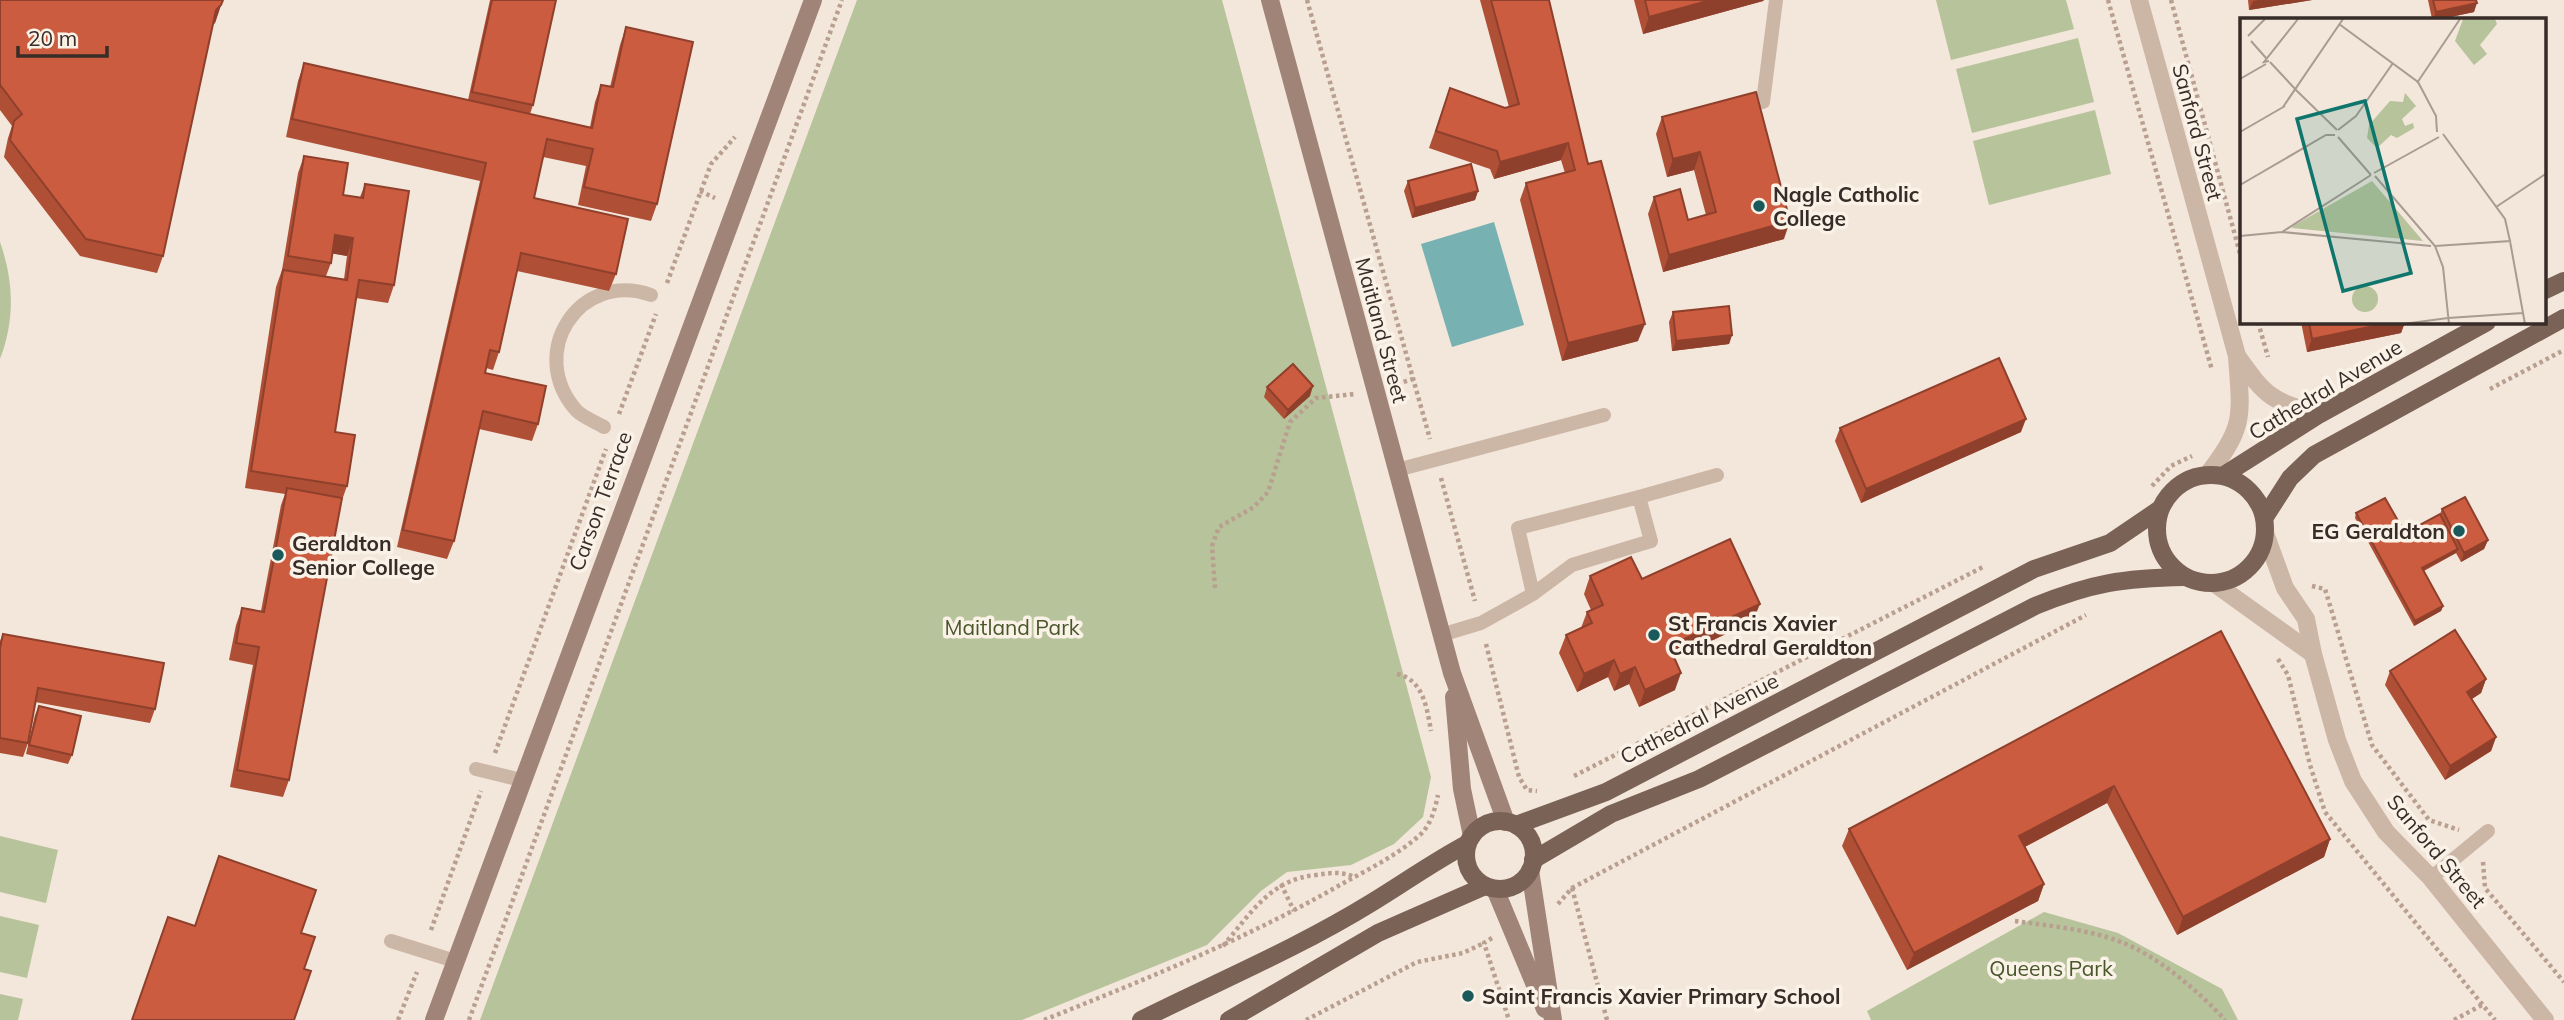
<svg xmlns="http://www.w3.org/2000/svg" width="2564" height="1020" font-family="Mulish,sans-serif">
	<rect width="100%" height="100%" fill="#f3e6da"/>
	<g fill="#b7c39a">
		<path d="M857,0H1222L1431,777L1423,817L1394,844L1351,865L1287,872L1261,891L1207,945L1022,1020H480Z"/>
		<path d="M1936,0H2066L2074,29L1951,60Z"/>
		<path d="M2078,38L2094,102L1972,133L1956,69Z"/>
		<path d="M2095,110L2111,174L1989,205L1973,141Z"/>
		<path d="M0,242C14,282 15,319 0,359Z"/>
		<path d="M0,836L58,850L46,903L0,892Z"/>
		<path d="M2044,912L2118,933L2222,989L2238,1020H1871L1867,1011Z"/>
		<path d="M0,916L39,925L27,978L0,972Z"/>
		<path d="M0,994L23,999L18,1020H0Z"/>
	</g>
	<path fill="#78b1b2" d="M1494,222L1524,325L1452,347L1421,244Z"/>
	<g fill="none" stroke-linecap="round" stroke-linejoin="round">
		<g stroke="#b89f90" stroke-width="4.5" stroke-dasharray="3.5 3.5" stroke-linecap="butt">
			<path d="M1307,0L1430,439"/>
			<path d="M2108,0L2212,370"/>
			<path d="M2171,0L2242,261"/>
			<path d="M700,191L715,198"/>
			<path d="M667,283L711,164L735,137"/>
			<path d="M2258,322L2268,357"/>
			<path d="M1397,384L1413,379"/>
			<path d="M2490,389L2564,350"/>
			<path d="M619,414L656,314"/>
			<path d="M1441,478L1475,601"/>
			<path d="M2152,486L2171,466L2192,456"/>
			<path d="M2312,586L2325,589L2372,745L2429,820L2459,830"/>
			<path d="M1215,588L1212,546L1219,527L1254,507L1268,492L1290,422L1316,398L1355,394"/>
			<path d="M1486,644L1519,777L1527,790L1537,791"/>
			<path d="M2278,659L2288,675L2310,765L2325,812L2495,1020"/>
			<path d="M1397,674C1423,679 1427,708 1431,731"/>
			<path d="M495,753L606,449"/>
			<path d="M1574,776L1983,567"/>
			<path d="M2483,862L2485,888L2564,982"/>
			<path d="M1281,884L1294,911"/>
			<path d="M1572,888L1607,1020"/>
			<path d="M1558,904L1572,888L2086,615"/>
			<path d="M2015,921C2050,926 2087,929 2121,942C2156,955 2200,992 2225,1020"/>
			<path d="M431,930L481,791"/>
			<path d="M1492,938L1484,943L1509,1020"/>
			<path d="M1223,946C1251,913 1271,879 1316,875C1330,873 1341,871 1354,877"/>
			<path d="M398,1020L417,972"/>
			<path d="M469,1020L842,0"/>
			<path d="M1044,1020C1146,979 1244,940 1340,885C1367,870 1398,855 1421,834C1431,824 1435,809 1438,795"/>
			<path d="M1306,1020L1417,962L1463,953L1484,943"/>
			<path d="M2454,1020L2482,1005"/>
		</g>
		<g stroke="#ccb6a6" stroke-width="14">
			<path d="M1763,102L1776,0"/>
			<path d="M604,427C596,422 582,417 576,410C526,353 579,270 651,295"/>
			<path d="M1397,470L1604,415"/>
			<path d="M1639,497L1717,475"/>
			<path d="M1441,635L1481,623L1533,594L1572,565L1651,541L1639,497L1518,528L1533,594"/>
			<path d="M476,769L521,780"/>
			<path d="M2431,878L2488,831"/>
			<path d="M391,941L455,961"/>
		</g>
		<g stroke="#ccb6a6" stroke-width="18">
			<path d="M2139,0L2237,356C2241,415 2246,426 2208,474"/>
			<path d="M2237,356C2266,397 2272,402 2320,414"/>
			<path d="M2265,533L2285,588L2306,619L2313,654L2337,740L2353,781L2386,832L2431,878L2545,1020"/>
			<path d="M2214,583L2313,654"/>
		</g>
		<g stroke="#a08477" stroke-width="18">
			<path d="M1270,0L1452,673L1506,822"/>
			<path d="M1454,697L1462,789L1472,836"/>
			<path d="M1530,870L1553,1020"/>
			<path d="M1495,889L1545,1009"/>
			<path d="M434,1020L813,0"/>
		</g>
		<g stroke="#7a6257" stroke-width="18">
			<path d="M2545,290L2564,281"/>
			<circle cx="2211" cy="529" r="54"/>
			<path d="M2224,475L2320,414L2487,322"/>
			<path d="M2265,517L2290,478L2314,455L2564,318"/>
			<circle cx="1500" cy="855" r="34"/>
			<path d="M1516,825L1606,792L2034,569L2110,543L2160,509"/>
			<path d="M1533,860L1611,814L1699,779L2035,606C2091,583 2124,578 2184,577"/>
			<path d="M1141,1020C1217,982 1298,948 1371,903C1404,883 1433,862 1467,844"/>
			<path d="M1229,1020L1378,933L1485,886"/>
		</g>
	</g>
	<g fill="#af4f36" fill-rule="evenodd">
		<path d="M0,0L221,5L215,23L212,25L163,256L157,273L80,256L4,157L8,138L12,126L0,110Z"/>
		<path d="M490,0H556L533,105L530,114L590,127L595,102L601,85L610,87L620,45L626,27L657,204L651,221L578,205L586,166L543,157L534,198L616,274L609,291L517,271L499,352L493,370L486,368L485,373L538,424L532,441L479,429L454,541L447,559L397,547L480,181L286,137L298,81L304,63L468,100Z"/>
		<path d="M1480,0H1549L1588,164L1638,341L1562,361L1520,200L1526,183L1565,173L1561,160L1494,179L1490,169L1429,148L1450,88L1505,108L1509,107Z"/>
		<path d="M1634,0H1764L1763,1L1643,34Z"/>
		<path d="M2248,0H2312L2249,10Z"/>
		<path d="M2428,0H2476L2474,12L2441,19H2432Z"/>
		<path d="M1756,92L1784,239L1663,272L1648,214L1654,197L1688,220L1706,215L1694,170L1667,177L1656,134L1662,117Z"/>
		<path d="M304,156L343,195L360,197L365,184L394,285L388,303L356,298L335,432L347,486L341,503L289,780L283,797L230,787L253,665L229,660L236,625L242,608L261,611L281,505L285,494L245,488L276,287L282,270L298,173ZM332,253L347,256L344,279L326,276L331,263Z"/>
		<path d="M1408,181L1478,191L1475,200L1412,218L1404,191Z"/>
		<path d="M1673,312L1732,335L1729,344L1672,351L1669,322Z"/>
		<path d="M2301,322H2405L2401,333L2307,352Z"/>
		<path d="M1267,387L1310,396L1284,419L1264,397Z"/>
		<path d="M1840,428L2021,432L1861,503L1835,441Z"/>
		<path d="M2442,509L2488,540L2484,549L2461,562L2456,553L2424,571L2443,606L2441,611L2414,626L2355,518L2356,513L2405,533L2440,514Z"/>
		<path d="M1590,576L1642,579L1753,621L1675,658V690L1639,707L1629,684L1614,691L1608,677L1577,692L1559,653L1566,635L1581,628L1587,612L1591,610L1584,594Z"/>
		<path d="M2221,631L2330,839L2324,857L2177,935L2107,803L2025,847L2044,884L2038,901L1907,970L1842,846L1849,829Z"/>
		<path d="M3,634L155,709L150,723L35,702L28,743L23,757L0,753V641Z"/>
		<path d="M2390,671L2486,679L2481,693L2472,699L2496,737L2491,751L2445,780L2385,685Z"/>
		<path d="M39,706L72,755L68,764L26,754L35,715Z"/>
	</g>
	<g fill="#8f402c">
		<path d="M1711,0H1764L1763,1L1643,34L1649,17Z"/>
		<path d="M2258,0H2312L2249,10L2253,1Z"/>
		<path d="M2477,3L2474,12L2441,19H2433L2436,12Z"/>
		<path d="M221,5L215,23L209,27L216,10Z"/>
		<path d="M1568,143L1561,160L1494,179L1500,162Z"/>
		<path d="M1700,152L1694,170L1667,177L1673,159Z"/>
		<path d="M1478,191L1475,200L1412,218L1415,208Z"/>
		<path d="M1790,221L1784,239L1663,272L1669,255Z"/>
		<path d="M335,235L353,238L347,256L329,253Z"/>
		<path d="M2393,322H2405L2401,333L2307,352L2312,339Z"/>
		<path d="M1645,324L1638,341L1562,361L1568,343Z"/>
		<path d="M1732,335L1729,344L1672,351L1676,341Z"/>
		<path d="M1313,386L1310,396L1284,419L1288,410Z"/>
		<path d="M2026,419L2021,432L1861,503L1866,489Z"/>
		<path d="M2488,540L2484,549L2461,562L2464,553Z"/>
		<path d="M2458,549L2456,553L2420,572L2422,568Z"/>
		<path d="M1760,604L1753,621L1663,664L1669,646Z"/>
		<path d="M2443,606L2441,611L2414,626L2415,621Z"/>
		<path d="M1614,660L1608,677L1577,692L1584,674Z"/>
		<path d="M1635,667L1629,684L1614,691L1620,674Z"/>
		<path d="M1681,673L1675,690L1639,707L1645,690Z"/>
		<path d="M2486,679L2481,693L2462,705L2467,692Z"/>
		<path d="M2496,737L2491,751L2445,780L2450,766Z"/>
		<path d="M2114,786L2107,803L2013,853L2019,836Z"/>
		<path d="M2330,839L2324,857L2177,935L2183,917Z"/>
		<path d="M2044,884L2038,901L1907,970L1914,953Z"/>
	</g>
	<g fill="#cc5c3f" stroke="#8f402c" stroke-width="2">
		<path d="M0,0H223L221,5L216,10L163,256L86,239L10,140L14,121L22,114L1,86L0,87Z"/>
		<path d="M492,0H556L533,105L472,92Z"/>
		<path d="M1491,0H1549L1588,164L1601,161L1645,324L1568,343L1526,183L1575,170L1568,143L1500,162L1497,151L1436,131L1450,88L1505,108L1519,104Z"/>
		<path d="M1645,0H1711L1649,17Z"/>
		<path d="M2433,0H2476L2477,3L2436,12Z"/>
		<path d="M626,27L693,42L657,204L584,187L593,149L547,139L534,198L628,219L616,274L521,253L499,352L490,350L485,373L546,386L538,424L483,411L454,541L403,530L486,163L292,119L304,63L592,128L601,85L613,87Z"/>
		<path d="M1756,92L1790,221L1669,255L1654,197L1680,189L1688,220L1716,212L1700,152L1673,159L1662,117Z"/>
		<path d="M304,156L348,163L343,195L363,198L365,184L409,191L394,285L359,280L335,432L355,435L347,486L251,471L283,270L347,280L353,238L335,235L331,263L288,256Z"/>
		<path d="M1471,164L1478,191L1415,208L1408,181Z"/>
		<path d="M1729,306L1732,335L1676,341L1673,312Z"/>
		<path d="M2309,322H2393L2312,339Z"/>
		<path d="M1999,358L2026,419L1866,489L1840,428Z"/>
		<path d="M1293,364L1313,386L1288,410L1267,387Z"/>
		<path d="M287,488L342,498L289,780L237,770L259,647L236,643L242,608L264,612Z"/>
		<path d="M2465,497L2488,540L2464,553L2442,509Z"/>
		<path d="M2385,498L2405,533L2440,514L2458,549L2422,568L2443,606L2415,621L2356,513Z"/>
		<path d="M1730,539L1760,604L1669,646L1681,673L1645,690L1635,667L1620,674L1614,660L1584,674L1566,635L1592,623L1587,612L1603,605L1590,576L1631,557L1642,579Z"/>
		<path d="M2455,630L2486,679L2467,692L2496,737L2450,766L2390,671Z"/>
		<path d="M2221,631L2330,839L2183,917L2114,786L2019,836L2044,884L1914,953L1849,829Z"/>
		<path d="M3,634L164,663L155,709L38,688L28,743L0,738V648Z"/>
		<path d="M39,706L81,716L72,755L29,745Z"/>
		<path d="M219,856L316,890L301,933L315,937L304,969L311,971L294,1020H132L168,917L195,926Z"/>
	</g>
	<g fill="#1a595b" stroke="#faf1e7" stroke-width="2.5">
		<circle cx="1759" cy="206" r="7"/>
		<circle cx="2459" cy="531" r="7"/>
		<circle cx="278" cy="555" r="7"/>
		<circle cx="1654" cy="635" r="7"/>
		<circle cx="1468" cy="996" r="7"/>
	</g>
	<g text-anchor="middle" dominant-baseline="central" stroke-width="7" stroke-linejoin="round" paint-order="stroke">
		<g font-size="21" fill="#372c27" stroke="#faf1e7">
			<text transform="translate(2198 132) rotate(75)">Sanford Street</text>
			<text transform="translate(1382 330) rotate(75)">Maitland Street</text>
			<text transform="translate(2325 389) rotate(-31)">Cathedral Avenue</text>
			<text transform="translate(600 501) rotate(-70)">Carson Terrace</text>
			<text transform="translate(1699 718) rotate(-27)">Cathedral Avenue</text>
			<text transform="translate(2437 851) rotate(50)">Sanford Street</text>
		</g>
		<g font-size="21" font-weight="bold" fill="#372c27" stroke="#faf1e7" text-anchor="start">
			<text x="1773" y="194">Nagle Catholic<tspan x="1773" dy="24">College</tspan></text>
			<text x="2445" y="531" text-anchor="end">EG Geraldton</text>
			<text x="292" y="543">Geraldton<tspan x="292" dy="24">Senior College</tspan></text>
			<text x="1668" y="623">St Francis Xavier<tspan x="1668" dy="24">Cathedral Geraldton</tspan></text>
			<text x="1482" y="996">Saint Francis Xavier Primary School</text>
		</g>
		<g font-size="21" fill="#48572a" stroke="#faf1e7">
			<text x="1012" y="627">Maitland Park</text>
			<text x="2051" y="968">Queens Park</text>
		</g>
	</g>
	<g transform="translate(2240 18)">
		<rect width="306" height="306" fill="#f3e6da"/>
		<path d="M223,1H255L257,6L240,27L247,36L234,47L215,23ZM165,75L176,88L162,101L165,108L173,105L174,110L157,120L151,117L137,130L127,120L129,107L150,83L163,84ZM132,163L183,223L52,210L53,208ZM112 281a13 13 0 1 1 26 0a13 13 0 1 1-26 0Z" fill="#b7c39a"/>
		<path fill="none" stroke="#a89c92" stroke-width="2" d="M99,6L178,64L196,98L197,114M8,18L25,1M11,23L26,40M29,43L24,44L58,1M30,44L57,73M0,61L26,46M177,65L220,1M57,73L97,112M43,89L103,1M98,112L116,98L153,45M0,114L45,88M98,119L131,157M134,155L199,119M135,158L195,228L203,249L209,306M0,167L86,117H95M256,189L307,155M42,214L131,157M0,218L42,214L191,228M270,223L285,306M195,228L270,223L265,201L203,116M208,300L283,295M163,306L208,300"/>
		<path fill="#0f766e" fill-opacity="0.15" stroke="#0f766e" stroke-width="3.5" d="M125,83L171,255L103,273L57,101Z"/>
		<rect width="306" height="306" fill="none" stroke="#372c27" stroke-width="3.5"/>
	</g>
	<path d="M18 46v10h89v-10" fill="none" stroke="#372c27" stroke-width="3.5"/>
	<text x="28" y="46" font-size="21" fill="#372c27" stroke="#faf1e7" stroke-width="5" paint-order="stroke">20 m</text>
</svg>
